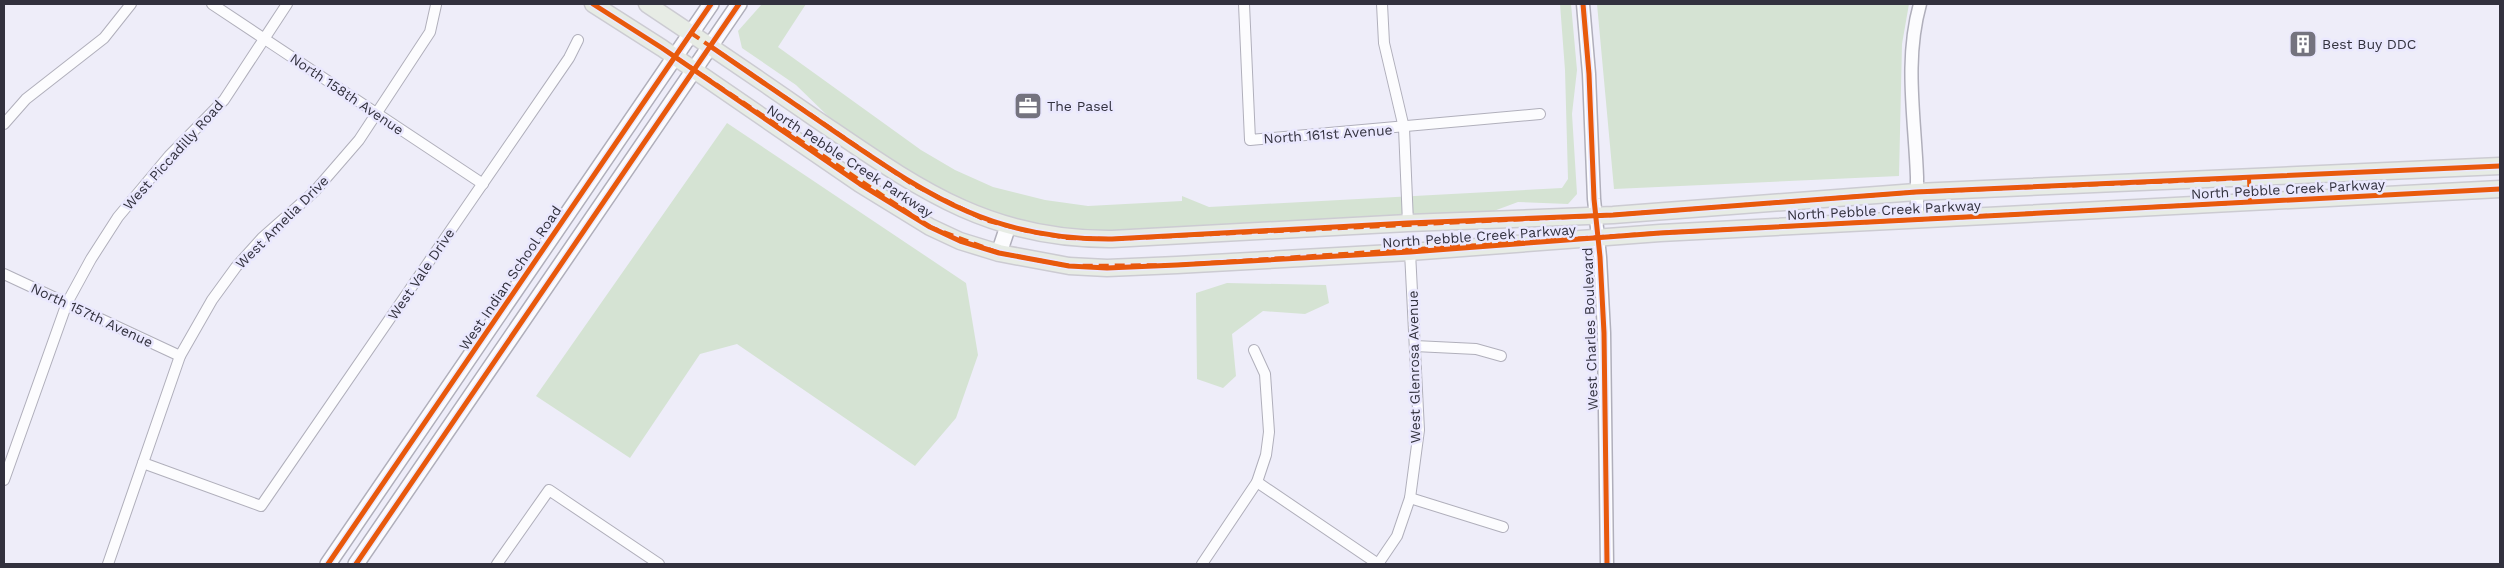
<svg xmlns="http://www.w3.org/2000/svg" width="2504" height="568" font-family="'Work Sans',sans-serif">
	<rect width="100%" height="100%" fill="#eeedf9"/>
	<g fill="#d5e3d3">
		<path d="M762,4H806L778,47L921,150L955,170L993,187L1045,200L1088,206L1182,201V196L1209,207L1562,188L1568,179L1565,70L1560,4H1571L1577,70L1572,114L1577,194L1568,204L1518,202L1491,212L1080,232L1037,225L988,213L922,181L832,120L796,85L742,48L738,31Z"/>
		<path d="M1597,4H1909L1902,44L1899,176L1614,189Z"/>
		<path d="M727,123L966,283L978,355L956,418L915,466L737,344L700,354L630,458L536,396Z"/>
		<path d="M1227,283L1326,285L1329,303L1305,314L1263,311L1232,334L1236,376L1223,388L1197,379L1196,293Z"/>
	</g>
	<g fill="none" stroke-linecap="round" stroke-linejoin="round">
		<defs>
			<g id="minor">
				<path d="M212,4L483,184"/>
				<path d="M1244,4L1250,140L1540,114"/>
				<path d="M1382,4L1384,43L1404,128L1408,223"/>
				<path d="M4,124L26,99L104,38L131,4"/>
				<path d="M4,274L180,356"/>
				<path d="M1415,346L1476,349L1501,356"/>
				<path d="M143,463L261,506L569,58L578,40"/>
				<path d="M4,480L67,303L91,259L118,217L169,156L224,100L287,4"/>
				<path d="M1257,482L1378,564"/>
				<path d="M1410,498L1503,527"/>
				<path d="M108,564L180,356L212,300L236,267L262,238L314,192L359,140L430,32L436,5"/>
				<path d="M497,564L549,490L659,564"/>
				<path d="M1202,564L1257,482L1266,455L1269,432L1265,374L1254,350"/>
				<path d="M1378,564L1397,536L1410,498L1419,430L1410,252"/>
			</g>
			<g id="tertiary">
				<path d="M1583,4L1589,74L1594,199L1600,257L1604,333L1607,564"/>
				<path d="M1917,220C1917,206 1917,192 1917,177C1915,119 1904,61 1920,4"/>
			</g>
			<g id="secondary">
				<path d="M999,253L1008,226"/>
				<path d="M328,564L711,4"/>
				<path d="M356,564L739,4"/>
			</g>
			<g id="primary">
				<path d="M593,4L662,48L860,184L930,227L960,241L999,253L1069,266L1107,268L1177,265L1410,252L1660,233L2500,189"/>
				<path d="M647,4C704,42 760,80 816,119C915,186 986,240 1112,239L1408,223L1613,215L1916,192L2500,166"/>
			</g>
		</defs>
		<use href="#minor" stroke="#b0afbb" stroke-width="12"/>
		<use href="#tertiary" stroke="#b0afbb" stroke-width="15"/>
		<use href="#secondary" stroke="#b0afbb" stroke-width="18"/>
		<use href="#primary" stroke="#cccbd2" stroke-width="19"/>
		<use href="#minor" stroke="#fcfcfe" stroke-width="10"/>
		<use href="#tertiary" stroke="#fcfcfe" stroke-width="12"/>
		<use href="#secondary" stroke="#fcfcfe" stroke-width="15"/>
		<use href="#primary" stroke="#e7ece5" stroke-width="16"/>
		<defs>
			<g id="cycleway">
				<path d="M593,4L662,48L860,184L930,227L960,241L999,253L1069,266L1107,268L1177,265L1410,252L1660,233L2500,189"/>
				<path d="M1583,4L1589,74L1594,199L1600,257L1604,333L1607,564"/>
				<path d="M710,46C754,76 797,106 841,136C933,199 996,240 1112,239L1408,223L1613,215L1916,192L2500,166"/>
				<path d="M328,564L711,4"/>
				<path d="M356,564L739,4"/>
			</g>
		</defs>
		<use href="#cycleway" stroke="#eae8fe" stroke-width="8"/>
		<use href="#cycleway" stroke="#e8590c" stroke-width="5"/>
	</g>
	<path fill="none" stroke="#e8590c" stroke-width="4" stroke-dasharray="10 6" stroke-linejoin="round" d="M691,33L912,184L985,220L1027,231L1067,238L1112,239L1613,215L1916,192L2249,178L2250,202L1660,233L1177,265L1069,266L999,253L930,227L675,57Z"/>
	<defs>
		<symbol id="building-square" viewBox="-11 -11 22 22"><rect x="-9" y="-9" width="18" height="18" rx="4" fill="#74737f" stroke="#eae8fe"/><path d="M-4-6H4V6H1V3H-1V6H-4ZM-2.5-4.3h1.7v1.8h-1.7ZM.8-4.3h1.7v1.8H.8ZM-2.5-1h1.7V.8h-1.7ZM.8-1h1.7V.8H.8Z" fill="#fff"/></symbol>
		<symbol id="office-square" viewBox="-11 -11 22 22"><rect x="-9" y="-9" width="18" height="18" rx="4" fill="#74737f" stroke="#eae8fe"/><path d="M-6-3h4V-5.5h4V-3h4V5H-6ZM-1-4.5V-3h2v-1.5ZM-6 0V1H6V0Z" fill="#fff"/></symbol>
	</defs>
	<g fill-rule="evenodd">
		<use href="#building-square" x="2287" y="28" width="32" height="32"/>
		<use href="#office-square" x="1012" y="90" width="32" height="32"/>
	</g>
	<g text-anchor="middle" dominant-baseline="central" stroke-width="5" stroke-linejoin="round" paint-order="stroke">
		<g font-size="14" fill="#32313e" stroke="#eae8fe" text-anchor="start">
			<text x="2322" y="44">Best Buy DDC</text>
			<text x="1047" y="106">The Pasel</text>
		</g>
		<g font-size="14" fill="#32313e" stroke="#eae8fe">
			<text transform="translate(347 94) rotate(34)">North 158th Avenue</text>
			<text transform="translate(1328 134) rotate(-4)">North 161st Avenue</text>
			<text transform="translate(173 155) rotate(-48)">West Piccadilly Road</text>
			<text transform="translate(850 161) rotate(33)">North Pebble Creek Parkway</text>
			<text transform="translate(2288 189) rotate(-3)">North Pebble Creek Parkway</text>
			<text transform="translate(1884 210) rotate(-3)">North Pebble Creek Parkway</text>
			<text transform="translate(282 222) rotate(-45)">West Amelia Drive</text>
			<text transform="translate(1479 236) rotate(-4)">North Pebble Creek Parkway</text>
			<text transform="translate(421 274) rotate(-56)">West Vale Drive</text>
			<text transform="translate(510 278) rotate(-56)">West Indian School Road</text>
			<text transform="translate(92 315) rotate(25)">North 157th Avenue</text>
			<text transform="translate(1590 329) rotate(-92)">West Charles Boulevard</text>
			<text transform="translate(1414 367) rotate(-91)">West Glenrosa Avenue</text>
		</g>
	</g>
	<rect width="2504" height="568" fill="none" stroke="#32313e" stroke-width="10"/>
</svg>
